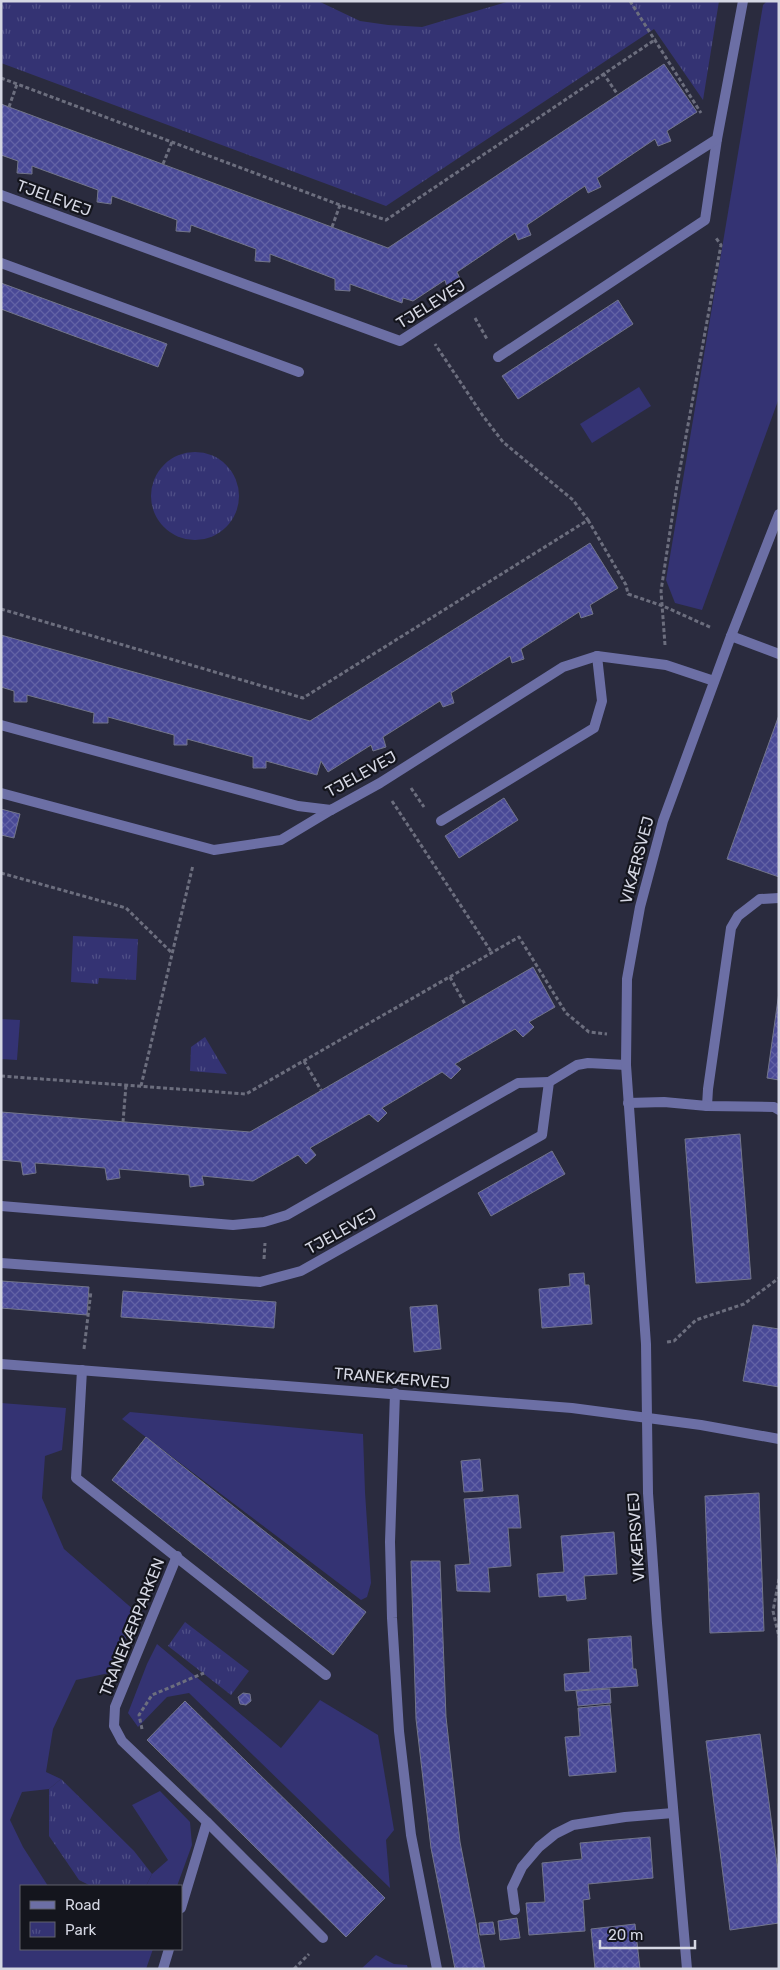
<svg xmlns="http://www.w3.org/2000/svg" width="780" height="1970" font-family="Rubik,sans-serif">
	<defs>
		<pattern id="park-tufts" width="24" height="20" patternUnits="userSpaceOnUse" patternTransform="scale(1.25)"><rect width="24" height="20" fill="#343373"/><path d="M3 7l-1-3M5 7V3M7 7l1-3M15 17l-1-3M17 17v-4M19 17l1-3" fill="none" stroke="#505087"/></pattern>
		<pattern id="building-cross-hatch" width="8" height="8" patternUnits="userSpaceOnUse" patternTransform="scale(1.25)"><rect width="8" height="8" fill="#494996"/><path d="M0 0l8 8M0 8l8-8" fill="none" stroke="#6262a5"/></pattern>
	</defs>
	<rect width="100%" height="100%" fill="#2a2b3e"/>
	<g fill="#343373">
		<path d="M767,1H779V398L702,610L675,603L666,580L763,5Z"/>
		<path d="M639,387L651,406L592,443L580,424Z"/>
		<path d="M1,1019L20,1020L17,1060L1,1059Z"/>
		<path d="M1,1403L66,1408L62,1450L45,1456L42,1498L64,1549L135,1611L114,1672L76,1680L53,1729L46,1772L61,1779L49,1789L22,1792L10,1820L23,1847L48,1886H21V1949H153L146,1969H4L1,1964Z"/>
		<path d="M130,1412L363,1434L365,1492L371,1583L367,1597L361,1600L122,1419Z"/>
		<path d="M157,1644L281,1748L320,1700L378,1735L394,1830L386,1840L390,1888L189,1693L167,1697L138,1727L128,1713L147,1664Z"/>
		<path d="M160,1791L190,1822L192,1845L177,1886H146L152,1874L168,1860L132,1805Z"/>
		<path d="M376,1955L394,1964L407,1965L408,1969H361Z"/>
	</g>
	<g fill="url(#park-tufts)">
		<path d="M1,1H318L360,21L388,25L422,27L510,1H719L703,100L654,29L386,206L1,63Z"/>
		<circle cx="195" cy="496" r="44"/>
		<path d="M73,936L138,939L136,980L99,978L98,984L71,982Z"/>
		<path d="M205,1037L227,1074L190,1071L191,1047Z"/>
		<path d="M185,1622L249,1671L231,1695L168,1646Z"/>
		<path d="M61,1779L134,1851L152,1874L146,1886H91L79,1880L49,1836V1789Z"/>
	</g>
	<g fill="url(#building-cross-hatch)" stroke="#72758b">
		<path d="M664,64L697,112L667,131L671,141L658,146L655,139L597,178L601,187L588,193L585,186L527,225L531,235L518,240L515,233L457,272L461,281L447,287L445,280L413,301L403,298L402,303L350,284V291L335,290V279L270,254V262L255,261L256,249L191,225L190,232L176,231L177,220L112,196L111,204L97,202L98,190L32,166V174L17,173L18,161L1,155V104L388,248Z"/>
		<path d="M1,283L167,344L158,367L1,309Z"/>
		<path d="M618,300L633,324L518,399L502,376Z"/>
		<path d="M590,543L618,588L590,605L593,614L581,618L579,612L521,649L524,659L512,663L510,656L451,693L454,703L443,707L440,701L383,737L386,747L373,751L371,745L328,772L321,761L317,775L266,761V768H253V757L187,739V745H174V735L108,717V723H93L94,713L27,695V702H14V691L1,687V635L310,721Z"/>
		<path d="M779,715V877L727,859Z"/>
		<path d="M504,798L518,820L459,858L445,836Z"/>
		<path d="M1,809L20,814L14,838L1,835Z"/>
		<path d="M533,967L555,1007L529,1022L534,1027L523,1037L515,1029L455,1064L461,1069L451,1079L442,1072L382,1108L387,1113L378,1122L369,1114L310,1148L316,1155L306,1164L298,1155L253,1181L202,1176L204,1185L190,1187L189,1175L119,1169L120,1178L107,1180L105,1168L35,1163L36,1173L23,1175L21,1162L1,1160V1112L250,1132Z"/>
		<path d="M779,992V1080L767,1078Z"/>
		<path d="M740,1134L751,1279L696,1283L685,1139Z"/>
		<path d="M552,1151L565,1174L491,1216L478,1193Z"/>
		<path d="M584,1273L585,1285H589L592,1324L542,1328L539,1289L570,1286L569,1274Z"/>
		<path d="M1,1281L89,1287L87,1315L1,1308Z"/>
		<path d="M123,1291L276,1302L274,1328L121,1317Z"/>
		<path d="M437,1305L441,1349L414,1352L410,1307Z"/>
		<path d="M753,1325L779,1329V1387L743,1381Z"/>
		<path d="M146,1437L366,1612L333,1655L112,1480Z"/>
		<path d="M480,1459L483,1491L464,1492L461,1461Z"/>
		<path d="M759,1493L764,1631L710,1633L705,1496Z"/>
		<path d="M518,1495L521,1528H508L511,1566L488,1568L490,1592L457,1591L455,1565L470,1564L464,1499Z"/>
		<path d="M614,1532L617,1574L584,1576L586,1599L567,1601L566,1595L539,1597L537,1574L564,1572L561,1536Z"/>
		<path d="M411,1561H440L446,1717L460,1842L485,1969H455L431,1848L416,1719Z"/>
		<path d="M631,1636L633,1669H636L638,1686L565,1691L564,1674L590,1672L588,1639Z"/>
		<path d="M610,1689L611,1703L578,1706L576,1691Z"/>
		<path d="M243,1693L250,1694L251,1701L246,1705L240,1704L238,1697Z"/>
		<path d="M185,1701L385,1898L346,1937L147,1740Z"/>
		<path d="M610,1705L616,1772L569,1776L565,1737L580,1736L578,1708Z"/>
		<path d="M760,1734L779,1879V1923L730,1930L706,1741Z"/>
		<path d="M650,1837L653,1878L588,1884L590,1899L583,1900L585,1931L529,1935L526,1903L545,1902L542,1863L582,1859L580,1843Z"/>
		<path d="M517,1918L520,1938L500,1940L498,1921Z"/>
		<path d="M493,1922L495,1934L480,1935L479,1923Z"/>
		<path d="M635,1924L640,1969H595L591,1929Z"/>
	</g>
	<g fill="none" stroke-linecap="round" stroke-linejoin="round">
		<g stroke="#6c6e7e" stroke-width="3" stroke-dasharray="4 2.5" stroke-linecap="butt">
			<path d="M630,1L701,113"/>
			<path d="M603,73L618,95"/>
			<path d="M1,78L340,205L386,220L656,39"/>
			<path d="M9,107L17,84"/>
			<path d="M163,164L172,142"/>
			<path d="M332,227L340,205"/>
			<path d="M475,318L487,339"/>
			<path d="M588,520L626,585L628,594L663,606L712,628"/>
			<path d="M1,609L303,698L588,520L573,500L503,442L483,416L435,344"/>
			<path d="M665,645L661,591L677,485L721,245L716,238"/>
			<path d="M411,788L424,807"/>
			<path d="M392,801L492,953"/>
			<path d="M1,873L126,908L172,953"/>
			<path d="M450,977L466,1006"/>
			<path d="M304,1061L321,1090"/>
			<path d="M1,1076L246,1094L519,937L566,1013L589,1032L607,1034"/>
			<path d="M141,1086L193,865"/>
			<path d="M123,1122L126,1085"/>
			<path d="M264,1259L265,1243"/>
			<path d="M667,1342L674,1341L696,1320L744,1304L779,1278"/>
			<path d="M84,1349L91,1291"/>
			<path d="M779,1579L773,1611L779,1637"/>
			<path d="M142,1729L139,1715L152,1695L204,1673"/>
			<path d="M294,1969L309,1954"/>
		</g>
		<g stroke="#6c6fa5" stroke-width="10">
			<path d="M1,263L299,372"/>
			<path d="M498,357L705,220L717,139"/>
			<path d="M1,793L214,850L281,840L331,810"/>
			<path d="M441,821L594,728L602,701L597,656"/>
			<path d="M1,1206L233,1225L264,1222L287,1215L518,1083L549,1082"/>
			<path d="M395,1393L390,1542L392,1618L399,1731L411,1835L437,1969"/>
			<path d="M515,1910L512,1888L522,1867L539,1847L555,1834L573,1825L625,1817L673,1813"/>
		</g>
		<g stroke="#6c6fa5" stroke-width="10">
			<path d="M1,195L400,341L717,139L743,1"/>
			<path d="M731,636L779,654"/>
			<path d="M1,725L298,806L331,810L380,783L563,667L597,656L666,665L714,681"/>
			<path d="M779,898L760,899L738,916L731,928L708,1089L707,1106L774,1107L779,1110"/>
			<path d="M628,1103L664,1102L707,1106"/>
			<path d="M1,1263L260,1282L301,1271L542,1135L549,1082L577,1065L588,1063L626,1065"/>
			<path d="M82,1370L76,1478L326,1675"/>
			<path d="M177,1556L115,1707L114,1726L122,1741L207,1822L323,1938"/>
			<path d="M181,1908L207,1822"/>
			<path d="M163,1969L169,1949"/>
		</g>
		<g stroke="#6c6fa5" stroke-width="10">
			<path d="M1,1364L572,1408L701,1425L779,1439"/>
			<path d="M687,1969L657,1623L648,1493L646,1344L626,1065L627,979L640,907L663,821L731,636L779,514"/>
		</g>
	</g>
	<g text-anchor="middle" dominant-baseline="central" stroke-width="4.5" stroke-linejoin="round" paint-order="stroke">
		<g font-size="16" fill="#d5d7e3" stroke="#14151d">
			<text transform="translate(54 198) rotate(20)">TJELEVEJ</text>
			<text transform="translate(431 304) rotate(-32)">TJELEVEJ</text>
			<text transform="translate(361 774) rotate(-29)">TJELEVEJ</text>
			<text transform="translate(637 860) rotate(-75)">VIKÆRSVEJ</text>
			<text transform="translate(341 1231) rotate(-29)">TJELEVEJ</text>
			<text transform="translate(392 1378) rotate(5)">TRANEKÆRVEJ</text>
			<text transform="translate(636 1537) rotate(-94)">VIKÆRSVEJ</text>
			<text transform="translate(132 1627) rotate(-68)">TRANEKÆRPARKEN</text>
		</g>
	</g>
	<rect width="780" height="1970" fill="none" stroke="#d5d7e3" stroke-width="5"/>
	<rect x="20" y="1885" width="162" height="65" fill="#14151d" stroke="#61636c"/>
	<rect x="30" y="1901" width="25" height="8" fill="#6c6fa5" stroke="#61636c"/>
	<text x="65" y="1910" font-size="15" fill="#d5d7e3">Road</text>
	<rect x="30" y="1922" width="25" height="15" fill="url(#park-tufts)" stroke="#61636c"/>
	<text x="65" y="1935" font-size="15" fill="#d5d7e3">Park</text>
	<path d="M600 1940v8h95v-8" fill="none" stroke="#d5d7e3" stroke-width="2.5"/>
	<text x="608" y="1940" font-size="15" fill="#d5d7e3" stroke="#14151d" stroke-width="4" paint-order="stroke">20 m</text>
</svg>
